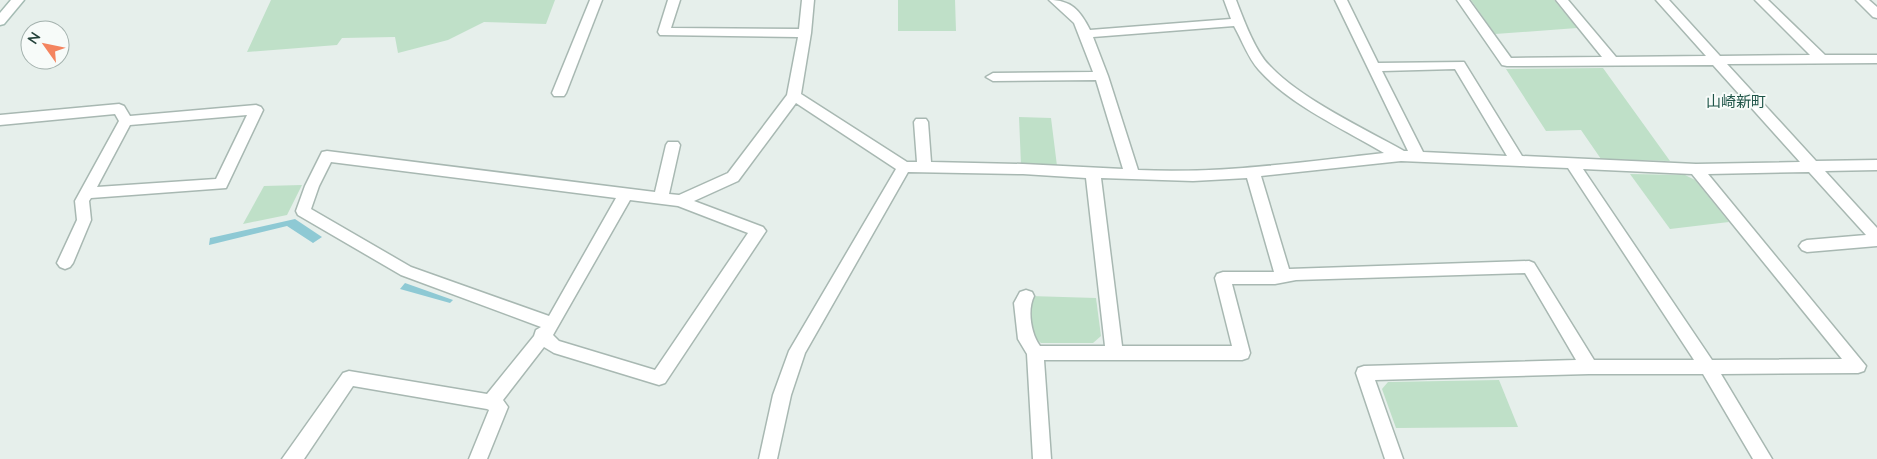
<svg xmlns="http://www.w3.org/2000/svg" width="1877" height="459" font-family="Lato,'Noto Sans JP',sans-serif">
	<rect width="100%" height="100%" fill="#e6efeb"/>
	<g fill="#bfe0c8">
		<path d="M271,0H555L546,24L484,22L448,40L398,53L395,37L342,38L337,45L247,52Z"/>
		<path d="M898,0H955L956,31H898Z"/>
		<path d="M1471,0H1554L1577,28L1495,34Z"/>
		<path d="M1603,68L1670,161L1601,159L1581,130L1546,131L1506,69Z"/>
		<path d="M1019,117L1051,118L1057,166L1021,165Z"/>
		<path d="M1630,174L1685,175L1695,180L1729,222L1670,229Z"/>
		<path d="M302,185L287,215L243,224L264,186Z"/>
		<path d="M1030,296L1096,298L1101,336L1093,343H1041L1033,336Z"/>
		<path d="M1499,380L1518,427L1396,428L1382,389L1388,382Z"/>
	</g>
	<g fill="#8ec9d4">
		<path d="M295,219L322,237L313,243L287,226L209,245L210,238Z"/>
		<path d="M405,283L453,300L450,303L400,289Z"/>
	</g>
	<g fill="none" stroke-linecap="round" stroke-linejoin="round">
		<defs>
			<g id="street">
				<path d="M590,0H602L566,93L564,96H554L552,93Z"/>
				<path d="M668,0H680L671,28L799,29L802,0H814L811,33L801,94L907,162H917L914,122L916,119H926L928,122L931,162L1023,164L1123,169L1096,80L993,81L986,77L993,73L1093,72L1074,23L1049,0C1071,0 1080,10 1090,30L1231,19L1224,0H1236C1243,18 1255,51 1269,65C1299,98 1363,128 1404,151H1408L1335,0H1347L1378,63L1464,62L1522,156L1696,164L1800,162L1713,65L1507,66L1502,65L1457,0H1469L1511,58L1602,57L1556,0H1568L1616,57L1706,56L1656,0H1669L1720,56L1810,55L1755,0H1768L1825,55H1877V63L1727,64L1816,161L1877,160V170L1825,171L1877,228V246L1807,252L1802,250L1799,246L1802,242L1807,240L1866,235L1809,172L1708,174L1866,366L1864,371L1858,373L1721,374L1772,459H1753L1703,374H1589L1375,380L1403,459H1385L1356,373L1358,368L1364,366L1576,360L1525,273L1296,280L1275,284H1232L1250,353L1248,358L1242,360H1044L1051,459H1033L1027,354L1018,339L1014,303L1020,292L1026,290L1032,292L1034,296C1027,310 1031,334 1040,346H1105L1086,178L1023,174L908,172L805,353L791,395L777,459H759L773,395L789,351L896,169L796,103L738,181L694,201L763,227L766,231L665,383L659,385L554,353L544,347L503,400L508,407L487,459H469L489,410L487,409L353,386L304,459H282L343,373L349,371L487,394L534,336L536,330L541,327L401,275L298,215L296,211L305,186L322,152L327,151L655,192L666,145L668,142H678L680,145L669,194L679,195L728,173L787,95L798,37L660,35L658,32ZM1234,26C1242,40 1248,58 1259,70C1290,105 1344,129 1384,153C1303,162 1220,174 1138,170L1108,76L1093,37ZM1455,69L1507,156L1423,152L1382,71ZM1401,161L1568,168L1694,360H1594L1534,263L1529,261L1289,269L1261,176ZM331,162L616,198L549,316L411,267L311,209L319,186ZM1583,169L1692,174L1842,359L1712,360ZM1101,178L1193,181L1247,178L1274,272H1223L1217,274L1215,278L1232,346H1122ZM630,200L678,206L748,233L655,370L559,341L553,335Z"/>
				<path d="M1856,0H1869L1877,7V18L1873,17Z"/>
				<path d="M119,104L124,106L130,116L256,105L261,107L263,110L226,188L91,198L89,201L91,220L73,263L70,267L65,269L60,267L57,263L77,220L75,201L119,121L115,114L0,125V115ZM247,115L216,179L97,187L130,125Z"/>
			</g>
			<path id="secondary" d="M11,0H24L4,24L0,25V13Z"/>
		</defs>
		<use href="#street" stroke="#a8b8b2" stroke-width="3"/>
		<use href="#secondary" stroke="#a4bbb3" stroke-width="3"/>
		<use href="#street" fill="#fff" fill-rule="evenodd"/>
		<use href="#secondary" fill="#fff" fill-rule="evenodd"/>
	</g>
	<g text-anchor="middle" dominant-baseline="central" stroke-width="4" stroke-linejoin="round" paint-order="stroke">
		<g font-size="15" fill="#1f5548" stroke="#f7fbf9">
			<text x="1736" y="101">山崎新町</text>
		</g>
	</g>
	<g transform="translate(45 45) rotate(303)"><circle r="24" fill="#f7fbf9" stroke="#a3b1ad"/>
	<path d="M0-4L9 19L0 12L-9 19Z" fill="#f4845f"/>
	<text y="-8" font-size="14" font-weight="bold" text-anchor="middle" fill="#24423a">N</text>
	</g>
</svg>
